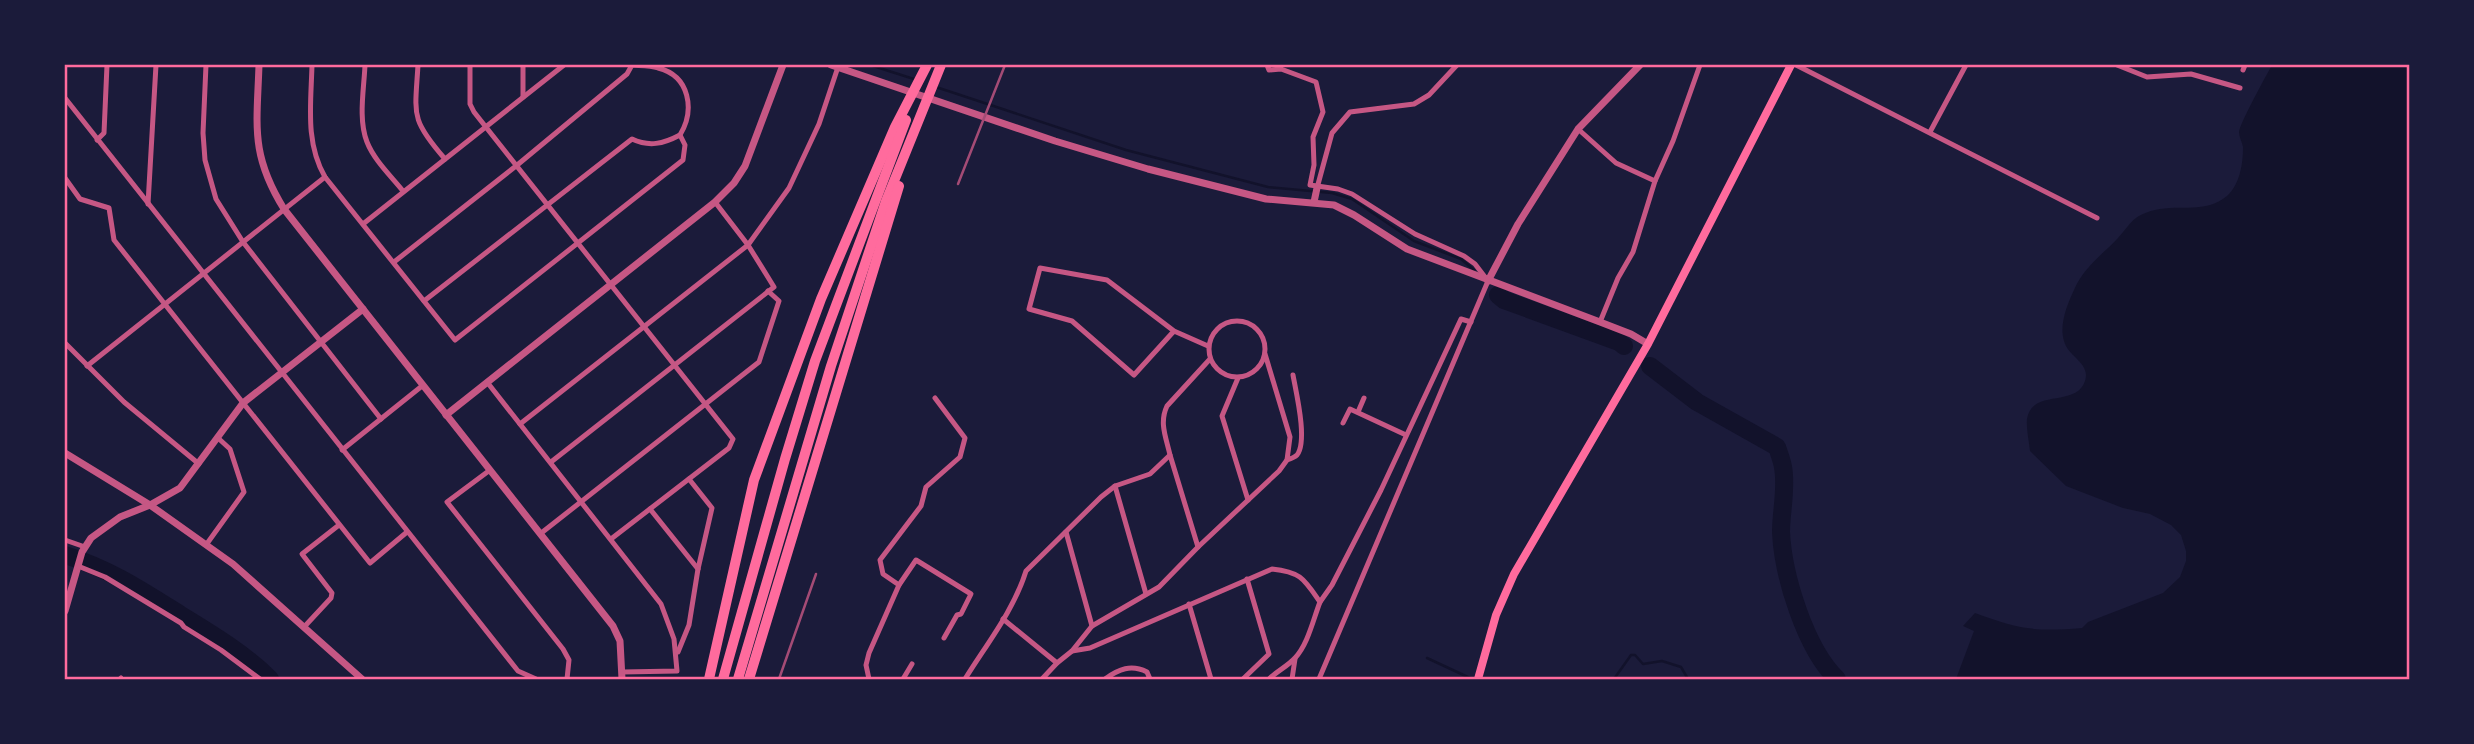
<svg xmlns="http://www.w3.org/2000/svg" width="2474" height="744" font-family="'Varela Round',sans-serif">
	<rect width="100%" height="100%" fill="#1b1b3a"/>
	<path fill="#12122b" d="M2272,65H2409V679H1956L1974,631L1963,626L1975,613C2018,629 2035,632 2082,628L2088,622L2163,593L2180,577L2186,561V551L2181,535L2171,525L2150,514L2123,508L2066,486L2030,451C2029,441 2026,428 2027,419C2032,388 2076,408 2085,381C2091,363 2068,357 2064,341C2059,325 2067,305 2074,290C2083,268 2102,255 2118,238C2124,232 2129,223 2136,218C2141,214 2150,211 2155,210C2181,204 2205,214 2227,196C2240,184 2243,164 2243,147C2242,142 2239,137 2239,132C2240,123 2266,76 2272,65Z"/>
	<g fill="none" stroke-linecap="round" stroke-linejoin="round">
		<g stroke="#12122b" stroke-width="2.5">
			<path d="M870,65L917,80"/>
			<path d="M936,87L1126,150L1268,187L1332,193L1352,199L1414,241L1461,259L1474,270"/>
			<path d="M1427,658L1470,678"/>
			<path d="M1614,679L1631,655H1635L1643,664L1662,661L1681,667L1688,679"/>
		</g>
		<g stroke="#12122b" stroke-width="18">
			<path d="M1498,295L1504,300L1619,342L1624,346"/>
			<path d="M1650,366L1697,402L1777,447C1779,453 1782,461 1783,467C1787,488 1781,511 1781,532C1783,575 1805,648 1837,679"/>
			<path d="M65,555C108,568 143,591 181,615C212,634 244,653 270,679"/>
		</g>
		<g stroke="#c65784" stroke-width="5">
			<path d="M206,65L203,133L205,160L216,199L243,242L381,419"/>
			<path d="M312,65C311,104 305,142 325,177L455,340L683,160L685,145L680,135"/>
			<path d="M365,65C364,89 358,119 367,142C374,160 391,176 403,191"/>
			<path d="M418,65C415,115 410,119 445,159"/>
			<path d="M470,65V104L474,112L733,439L729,448L611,539"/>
			<path d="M523,65V97"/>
			<path d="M1267,65L1269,70L1281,69L1316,82L1323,112L1313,137L1314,165L1310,185L1338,189L1352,194L1415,234L1464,256L1475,264L1488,281L1319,679"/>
			<path d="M1796,65L2097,218"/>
			<path d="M2117,65L2147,77L2191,74L2240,88"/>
			<path d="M2243,70L2245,65"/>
			<path d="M65,98L518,671L536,679"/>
			<path d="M1578,129L1616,163L1655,181"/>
			<path d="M1930,132L1966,65"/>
			<path d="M97,140L104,133L107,65"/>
			<path d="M65,178L80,199L109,208L114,240L370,563L407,532"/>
			<path d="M1317,188L1332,133L1350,112L1414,104L1429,95L1457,65"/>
			<path d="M148,204L156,65"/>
			<path d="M363,224L564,65"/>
			<path d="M394,262L516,166L627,74L632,65"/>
			<path d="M424,301L632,139C649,147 663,144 680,135C695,110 690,76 658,68C649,65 638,66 629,65"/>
			<circle cx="1237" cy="349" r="28"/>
			<path d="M1600,322L1618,278L1633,252L1655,181L1673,141L1700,65"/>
			<path d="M1174,331L1134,375L1072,321L1029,309L1040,268L1107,280L1174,331L1208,346"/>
			<path d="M65,343L124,402L199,464"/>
			<path d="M87,366L325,177"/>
			<path d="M1238,378L1222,416L1248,500"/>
			<path d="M487,382L661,604L674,639L677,671L622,672"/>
			<path d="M1358,412L1364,398"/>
			<path d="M1343,423L1350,409L1406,435"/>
			<path d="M520,424L748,245L789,188L819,124L838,67"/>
			<path d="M342,450L422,386"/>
			<path d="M1170,455L1198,547"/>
			<path d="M1287,460C1290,459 1295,457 1297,455C1308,441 1296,392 1293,375"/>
			<path d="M551,462L774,287L748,245L715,202"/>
			<path d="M490,470L447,502L563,649L569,660L567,679"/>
			<path d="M1115,486L1146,594"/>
			<path d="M650,509L698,569"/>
			<path d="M1066,532L1092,626"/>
			<path d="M540,534L759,362L779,301L768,291"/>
			<path d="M65,540L85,547"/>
			<path d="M206,545L244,492L230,449L218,438"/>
			<path d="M78,566L105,577L181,623L184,627L221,650L260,679"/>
			<path d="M899,585L916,560L971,594L961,614L957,615L944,638"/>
			<path d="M1320,602L1332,585L1381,490L1461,319L1471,322"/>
			<path d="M1189,604L1211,679"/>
			<path d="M1003,619L1057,663"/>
			<path d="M305,626L331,598L332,593L302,554L339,525"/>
			<path d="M1072,651L1090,648L1272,569C1301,572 1304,579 1320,602C1313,620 1308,644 1295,658C1288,666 1277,671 1269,679"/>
			<path d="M678,652L689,625L698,569L712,508L689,479"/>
			<path d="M120,679L121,678"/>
			<path d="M869,679L866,665L869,653L899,585L883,574L880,560L921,506L926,487L960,457L965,438L935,398"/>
			<path d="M903,679L912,664"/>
			<path d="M965,679C986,645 1014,610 1026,571L1101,497L1115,486L1150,474L1170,455C1166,437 1159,423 1167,406L1210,359"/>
			<path d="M1042,679L1057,663L1072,651L1092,626L1159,587L1198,547L1279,471L1287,460L1290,437L1265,354"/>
			<path d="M1105,679C1119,669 1131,664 1147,672L1150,679"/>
			<path d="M1243,679L1269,654L1247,579"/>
			<path d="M1292,679L1295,659"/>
		</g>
		<g stroke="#c65784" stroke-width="7">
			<path d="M259,65C257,126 250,154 284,209L613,626L620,641L622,679"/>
			<path d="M831,65L1055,141L1148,169L1266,199L1334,205L1354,215L1407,249L1600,322L1631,334L1648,344"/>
			<path d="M1314,202L1317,188"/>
			<path d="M1488,281L1518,224L1578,129L1640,65"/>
			<path d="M446,415L715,202L734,183L745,166L783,65"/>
			<path d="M65,453L150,505L233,564L362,679"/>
			<path d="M65,611L82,552L91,538L120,517L150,505L180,488L243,403L363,309"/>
		</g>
		<path stroke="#ff6b9d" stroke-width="8" d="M1478,679L1496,615L1514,574L1648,344L1791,65"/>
		<g stroke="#ff6b9d" stroke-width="10">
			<path d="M709,679L754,480L821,299L895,127L927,65"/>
			<path d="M723,679L785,459L815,361L906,120"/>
			<path d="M738,679L831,366L886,201L941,65"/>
			<path d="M749,679L899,186"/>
		</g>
		<g stroke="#a44b75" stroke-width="2.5">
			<path d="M958,184L1005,65"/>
			<path d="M779,679L816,574"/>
		</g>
	</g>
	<rect width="2474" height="744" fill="none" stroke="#1b1b3a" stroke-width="133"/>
	<rect x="66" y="66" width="2342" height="612" fill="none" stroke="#ff6b9d" stroke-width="2.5"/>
</svg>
